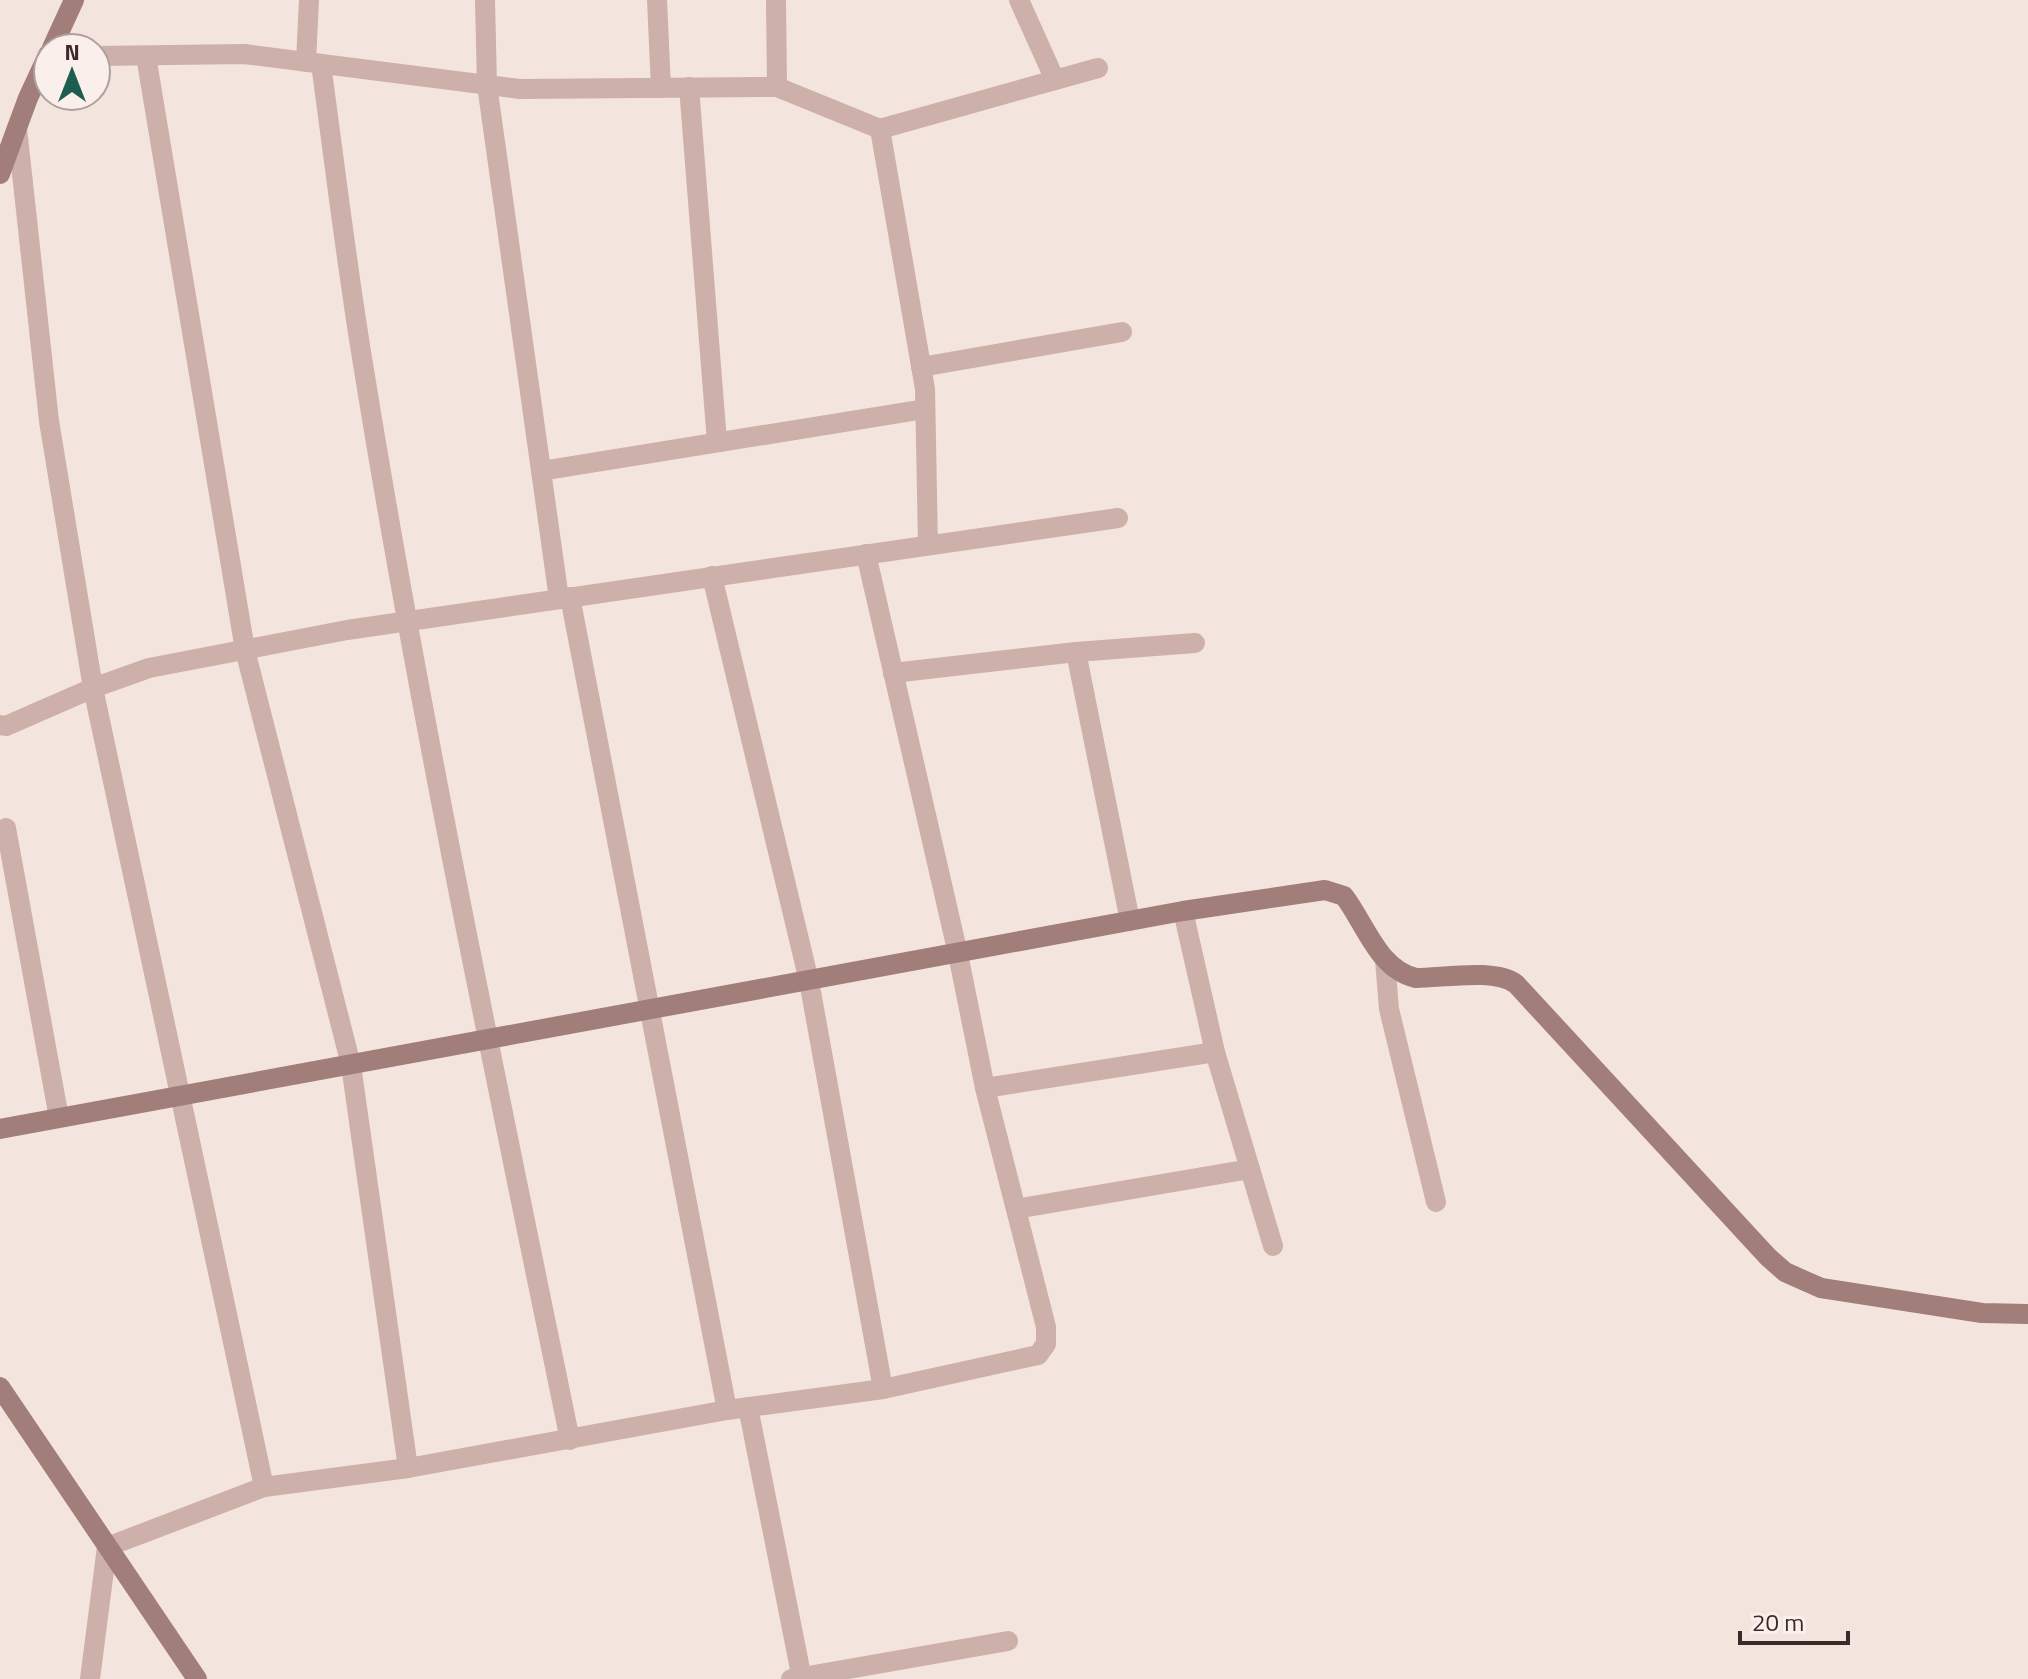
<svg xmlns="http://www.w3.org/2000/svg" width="2028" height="1679" font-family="'Titillium Web',sans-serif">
	<rect width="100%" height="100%" fill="#f4e4de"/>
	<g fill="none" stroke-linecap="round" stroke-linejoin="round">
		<g stroke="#cdb0a9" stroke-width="20">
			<path d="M485,0L487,85L559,599"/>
			<path d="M657,0L661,88"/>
			<path d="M776,0L777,87"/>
			<path d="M1019,0L1055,80"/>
			<path d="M96,56L244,54L520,89L777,87L880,129L925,389L928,545"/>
			<path d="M146,56L245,650L351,1065L408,1468"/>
			<path d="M306,62L309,0"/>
			<path d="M321,64C335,166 347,269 364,370C422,729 497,1084 570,1440"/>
			<path d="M689,87L717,442"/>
			<path d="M17,128L49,421L93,688L264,1487"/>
			<path d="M880,129L1098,68"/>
			<path d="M921,367L1122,332"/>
			<path d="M541,471L925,409"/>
			<path d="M712,576L809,981L883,1389"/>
			<path d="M570,597L727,1410"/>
			<path d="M1076,652L1130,921"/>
			<path d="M893,673L1076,652L1195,643"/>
			<path d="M0,725L6,726L93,688L149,668L347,630L1118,518"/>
			<path d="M6,828L59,1118"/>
			<path d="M1183,911L1215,1052L1273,1246"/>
			<path d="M1385,960L1389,1009L1436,1202"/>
			<path d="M985,1088L1215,1052"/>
			<path d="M1016,1209L1250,1169"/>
			<path d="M748,1407L802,1679"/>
			<path d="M90,1679L107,1547L264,1487L408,1468L727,1410L883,1389L1038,1355L1046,1344V1327L985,1088L958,954L866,554"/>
			<path d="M791,1679L1008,1641"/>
		</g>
		<g stroke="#a17e7a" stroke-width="20">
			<path d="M52,48L74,0"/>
			<path d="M0,174L28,98L48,55"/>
			<path d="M0,1129L1183,911L1325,890L1344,896C1366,925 1378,969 1416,978C1443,978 1495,968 1516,984L1768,1257L1785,1272L1821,1288L1982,1313L2028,1314"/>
			<path d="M0,1387L197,1679"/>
		</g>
	</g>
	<g transform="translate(72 72)"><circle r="38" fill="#fbefeb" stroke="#aea09d" stroke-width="2"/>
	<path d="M0-6L14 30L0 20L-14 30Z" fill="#1c5e51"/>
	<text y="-12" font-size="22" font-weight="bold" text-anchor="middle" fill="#3a2a29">N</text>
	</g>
	<path d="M1740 1631v12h108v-12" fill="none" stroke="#3a2a29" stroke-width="4"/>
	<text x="1752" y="1631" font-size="24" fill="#3a2a29" stroke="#fbefeb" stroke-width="6" paint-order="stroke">20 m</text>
</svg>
